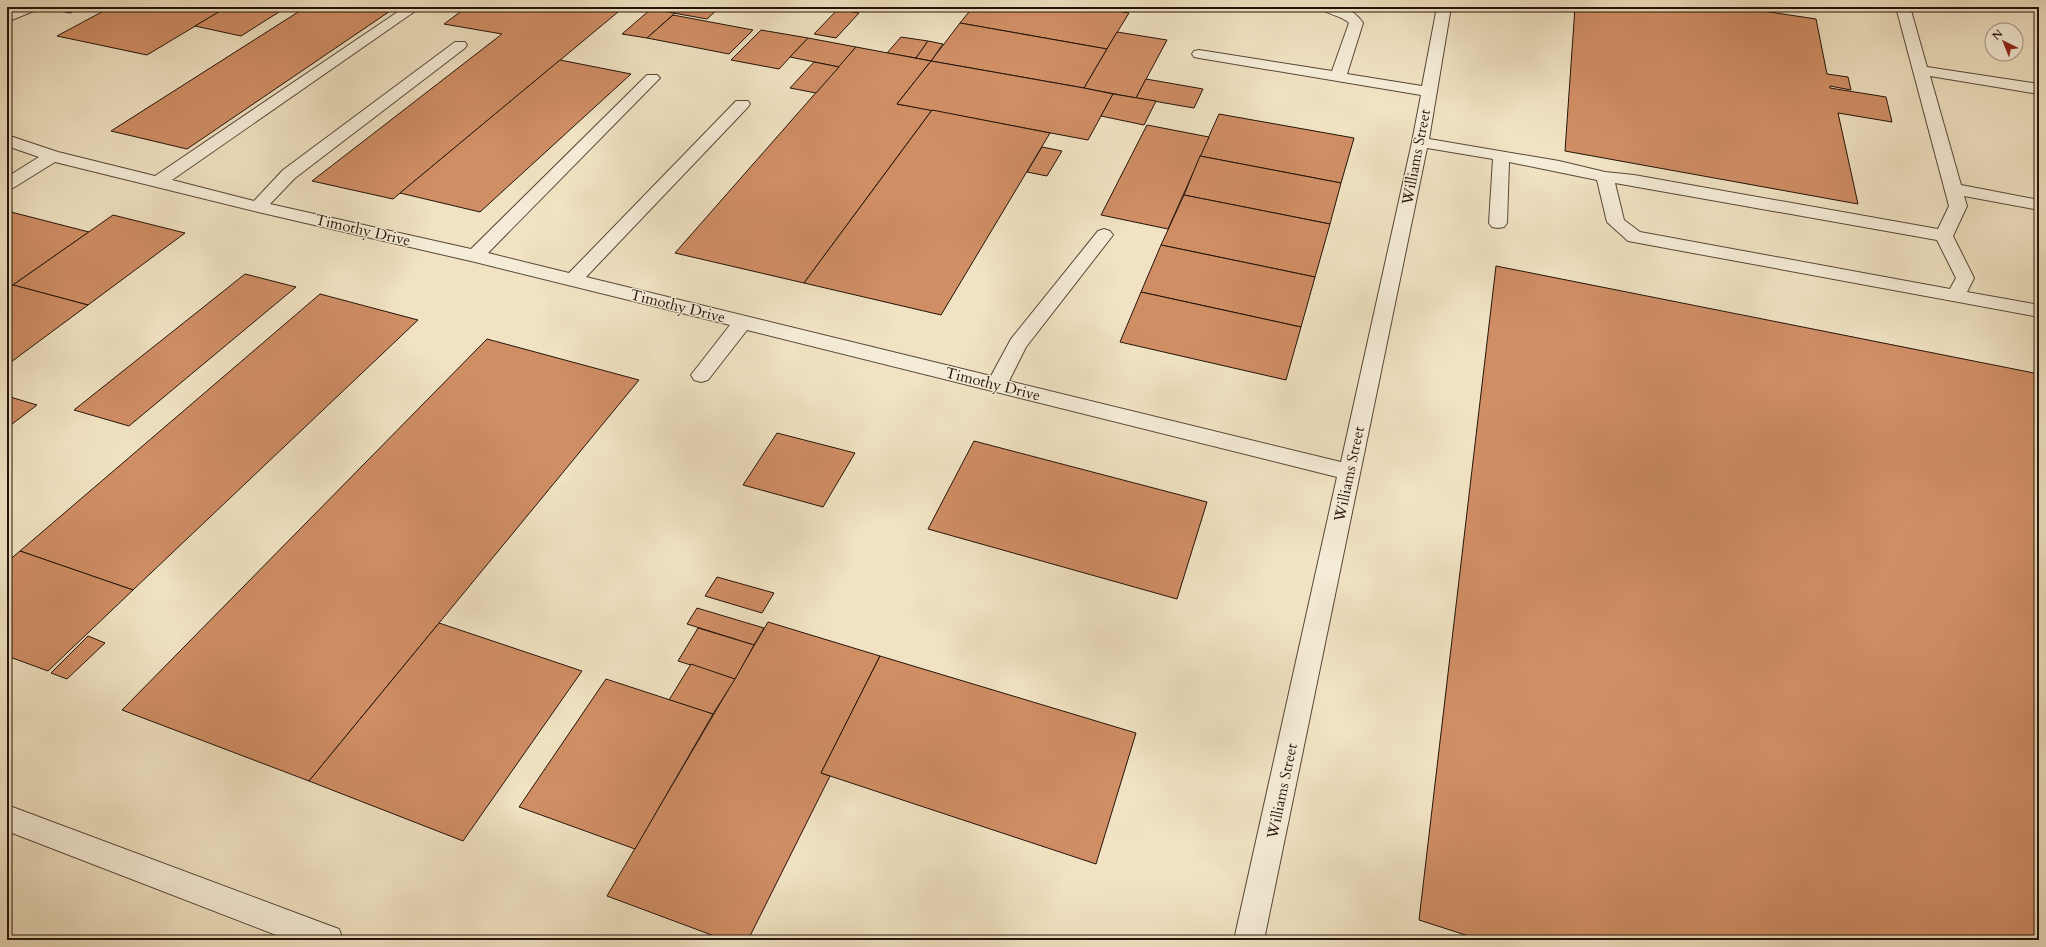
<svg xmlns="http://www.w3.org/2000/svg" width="2046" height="947" font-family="Cardo,serif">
	<rect width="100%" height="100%" fill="#f0e2c2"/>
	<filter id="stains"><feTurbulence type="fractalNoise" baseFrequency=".005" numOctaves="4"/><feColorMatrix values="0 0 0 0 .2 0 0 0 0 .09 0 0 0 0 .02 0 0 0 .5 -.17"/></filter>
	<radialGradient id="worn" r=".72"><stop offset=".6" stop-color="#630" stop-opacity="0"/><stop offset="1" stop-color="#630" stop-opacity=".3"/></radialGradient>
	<g fill="#d08e65" stroke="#241309">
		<path d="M44,7H82L70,13Z"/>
		<path d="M111,7H227L147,55L57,36Z"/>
		<path d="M227,7H287L241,36L195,26Z"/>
		<path d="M306,7H396L187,149L111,131Z"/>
		<path d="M467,7H624L393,199L312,181L502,34L444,24Z"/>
		<path d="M640,7H720L707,19Z"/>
		<path d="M973,7H1094L1129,13L1107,49L960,23Z"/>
		<path d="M1575,7H1736L1816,19L1827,74L1848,77L1851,90L1830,86V88L1886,97L1892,122L1838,113L1858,204L1565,151Z"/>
		<path d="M651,9L675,13L647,38L622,34Z"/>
		<path d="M838,9L859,13L836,38L814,34Z"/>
		<path d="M673,15L753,30L729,54L647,38Z"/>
		<path d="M960,23L1107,49L1084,88L931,61Z"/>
		<path d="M761,30L808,38L779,69L731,60Z"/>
		<path d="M1117,32L1167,40L1136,98L1084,88Z"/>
		<path d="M901,37L928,41L916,58L887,53Z"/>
		<path d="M808,38L856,47L839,67L790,57Z"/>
		<path d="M928,41L943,44L931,61L916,58Z"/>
		<path d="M856,47L931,61L897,104L932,110L804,283L675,253Z"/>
		<path d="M560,60L631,74L480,212L400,193Z"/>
		<path d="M931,61L1084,88L1113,94L1088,140L897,104Z"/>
		<path d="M814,62L839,67L816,93L790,88Z"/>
		<path d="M1146,79L1203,89L1194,108L1136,98Z"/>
		<path d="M1113,94L1156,101L1144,125L1101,116Z"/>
		<path d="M932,110L1050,133L941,315L804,283Z"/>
		<path d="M1219,114L1354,138L1341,183L1200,156Z"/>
		<path d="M1147,125L1209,137L1168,229L1101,215Z"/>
		<path d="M1042,147L1062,151L1047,176L1027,172Z"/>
		<path d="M1200,156L1341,183L1330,224L1184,195Z"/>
		<path d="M1184,195L1330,224L1315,277L1161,245Z"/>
		<path d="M7,211L89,232L7,289Z"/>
		<path d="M113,215L185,233L88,305L13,285Z"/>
		<path d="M1161,245L1315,277L1301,327L1141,292Z"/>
		<path d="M1496,266L2039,374V940H1481L1419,920Z"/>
		<path d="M245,274L296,287L129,426L74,410Z"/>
		<path d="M13,285L88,305L7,365V289Z"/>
		<path d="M1141,292L1301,327L1286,380L1120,342Z"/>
		<path d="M320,294L418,320L133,590L20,551Z"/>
		<path d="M487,339L639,380L309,781L122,710Z"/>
		<path d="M7,396L37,405L7,428Z"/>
		<path d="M777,433L855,453L823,507L743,485Z"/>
		<path d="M974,441L1207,502L1177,599L928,529Z"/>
		<path d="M20,551L133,590L48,671L7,656V562Z"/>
		<path d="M717,577L774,593L762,613L705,596Z"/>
		<path d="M697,608L764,628L754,645L687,624Z"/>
		<path d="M768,622L880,656L821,773L830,776L748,940H725L607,896Z"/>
		<path d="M439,623L582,671L463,841L309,781Z"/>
		<path d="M698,628L754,645L735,679L678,661Z"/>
		<path d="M88,636L105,643L67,679L51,673Z"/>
		<path d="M880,656L1136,733L1096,864L821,773Z"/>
		<path d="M691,664L735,679L713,714L669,700Z"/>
		<path d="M606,679L713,714L635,849L519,807Z"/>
	</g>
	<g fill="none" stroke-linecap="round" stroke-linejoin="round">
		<defs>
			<g id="minor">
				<path d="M19,7H38L36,10L7,22V13Z"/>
				<path d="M405,7H421L172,180L254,201L283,170L455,42H465L467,45L465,48L295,178L270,204L471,249L647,75H657L660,78L657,81L488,253L569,273L736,101H748L750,104L748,107L586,277L991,376L1011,339L1098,231L1104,229L1110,231L1113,235L1026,347L1009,381L1341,462L1412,142L1421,95L1199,58L1194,57L1192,54L1194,51L1199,50L1332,71L1349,23C1341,15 1324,14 1319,7C1338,7 1352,6 1363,23L1347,74L1422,86L1437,7H1451L1429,139L1559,161L1605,172L1634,175L1938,229L1949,206L1896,7H1910L1927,67L2039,84V94L1930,76L1961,185L2039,200V210L1964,196L1967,206L1953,236L1974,278L1967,292L2039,305V317L1628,241L1607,222L1597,180L1509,162L1507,223L1504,227L1498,228L1492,227L1489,223L1493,159L1427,148L1264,940H1234L1337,477L747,330L708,380L701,382L694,380L691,375L730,325L475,262L258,212L55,162L13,188L7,189V177L39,157L7,146V135L58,152L155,176ZM1615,183L1937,240L1956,278L1950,289L1640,232L1624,220Z"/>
				<path d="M7,805L328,925L339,929L343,940H289L7,831Z"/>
			</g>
		</defs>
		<use href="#minor" stroke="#574737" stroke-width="2"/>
		<use href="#minor" fill="#f5ecd7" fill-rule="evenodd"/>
	</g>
	<g text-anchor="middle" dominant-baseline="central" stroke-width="3" stroke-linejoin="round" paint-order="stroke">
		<g font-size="15" fill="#241309" stroke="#f5ecd7">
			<text transform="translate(1416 157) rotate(-79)">Williams Street</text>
			<text transform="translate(363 230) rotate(13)">Timothy Drive</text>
			<text transform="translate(678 306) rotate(14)">Timothy Drive</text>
			<text transform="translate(993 384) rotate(14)">Timothy Drive</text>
			<text transform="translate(1349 474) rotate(-78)">Williams Street</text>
			<text transform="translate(1282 791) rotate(-78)">Williams Street</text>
		</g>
	</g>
	<rect width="2046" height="947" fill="none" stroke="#f0e2c2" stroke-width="24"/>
	<rect x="8" y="8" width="2030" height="931" fill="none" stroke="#241309" stroke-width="2"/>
	<rect x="12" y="12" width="2022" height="923" fill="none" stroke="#241309"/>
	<g transform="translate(2004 42) rotate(317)"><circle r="19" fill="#f5ecd7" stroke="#a19585"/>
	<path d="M0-3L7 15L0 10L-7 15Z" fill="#8f2418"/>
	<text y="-6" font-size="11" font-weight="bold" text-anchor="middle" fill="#241309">N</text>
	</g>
	<rect width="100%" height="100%" filter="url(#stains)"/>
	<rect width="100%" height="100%" fill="url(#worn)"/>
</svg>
